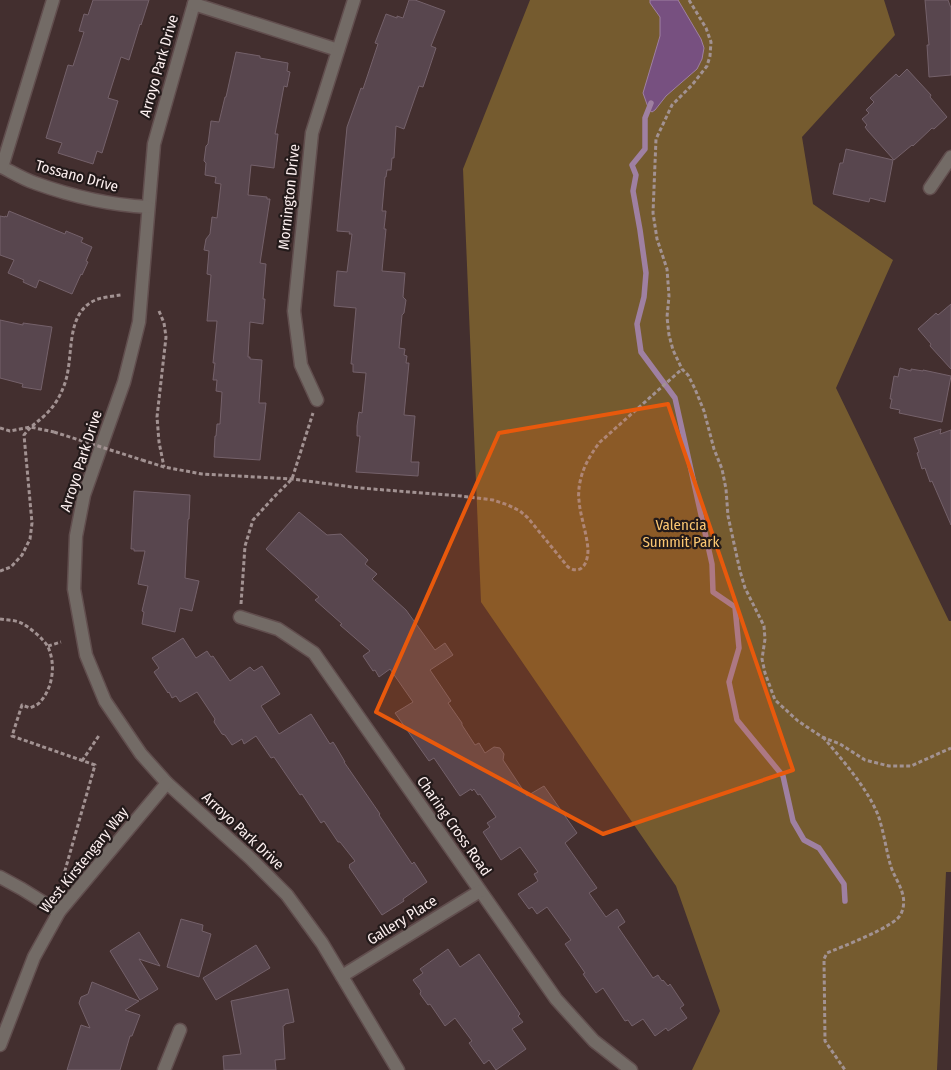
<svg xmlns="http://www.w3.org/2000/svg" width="951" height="1070" font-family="'Fira Sans Condensed',sans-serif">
	<rect width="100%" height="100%" fill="#432f2f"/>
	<path fill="#755b2f" d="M530,0H884L895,35L802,137L813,204L893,260L836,388L949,621H951V872H946L937,1070H692L720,1011L676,886L481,602L463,169Z"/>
	<path fill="#775080" stroke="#9f80a2" d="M650,0H678L701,39L704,48L702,59L697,69L666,96L655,110L652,112L649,110L643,93L660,36V17L650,3Z"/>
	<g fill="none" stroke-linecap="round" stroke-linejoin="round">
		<path stroke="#9f80a2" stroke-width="5.5" d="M651,103L645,118V149L632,165L636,175L633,191L640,230L646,273L644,297L637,324L641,352L675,398L712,564L713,592L735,607L739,648L729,682L737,720L783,776L793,821L804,840L819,848L844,884L845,901"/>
	</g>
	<g fill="#58464e" stroke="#74616a">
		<path d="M93,0H149L141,25L140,24L129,60L121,57L108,98L118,101L102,153L97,151L93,164L58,153L62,143L46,138L68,65L73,66L84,32L79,31L84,14L88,15Z"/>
		<path d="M409,0H415L445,11L431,46L436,48L423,87L419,86L404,129L396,126L394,158H392L391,170H387L386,177H385L382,211H386L384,229H386L382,271L405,273L403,297L406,300L404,313L402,315L399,348L405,349L404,355L407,356L406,363H409L404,415L415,416L411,462H419L418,476L356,472L360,436H357V426L359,412L362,413L366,373L353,372V364H351L356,308L334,306L337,271L347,272L352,234H349L350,232L337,231L347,127L361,88L363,89L378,44L375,43L386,14L397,18V16L403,18Z"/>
		<path d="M925,0H948L951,8V75L929,77L927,45H929Z"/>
		<path d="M236,52L260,56V58L288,63L287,71L290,72L287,87L284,86L275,134H278L274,168L251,165L248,195L267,197V199H270L260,263L266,264L263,299H265L263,324L250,322L248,357H250V359L262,360L259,403H266L260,460L214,457L215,436H216L217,424H220L222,392L216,391L217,380H213L215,363H213L217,321H207L211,275L207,274L209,251L204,250L206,239L210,234L212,217L217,218L221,184L215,183L216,177L205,175L206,163L204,161L206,146L208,144L211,121L219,122L225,97H226Z"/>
		<path d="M907,69L931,95L930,97L947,117L934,129L932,128L913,146L912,145L894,160L868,131L865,127L867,125L862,119L869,113L866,110L874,102L870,98L896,74L899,77Z"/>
		<path d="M846,149L893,160L885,202L870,198L869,202L833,194L840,163H843Z"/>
		<path d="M9,211L65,234L66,231L83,238L81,242L92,247L86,261L88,262L82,275L81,274L72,294L39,280L36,288L23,282L24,280L8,273L14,260L0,255V216L5,217V216L7,217Z"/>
		<path d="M951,304V369L930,346L931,344L918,329L936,313L938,315Z"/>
		<path d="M0,320L23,325V323L52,327L41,390L22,387L23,384L0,378Z"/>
		<path d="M900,368L911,371V369L923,371V370L951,376L942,422L899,413L900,410L890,408L892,399H890L894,376L898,377Z"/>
		<path d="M941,429L940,434L951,430V525L932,481L930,482L925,468L922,469L917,453L919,452L914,438Z"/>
		<path d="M134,491L190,495L189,519H188L185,578L199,581L192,611L180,608L175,632L142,624L144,612L142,611L148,586L138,584L145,551H134V549H131Z"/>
		<path d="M299,512L327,535L341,534L368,560L365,564L377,574L372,579L406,610L435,650L445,643L453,655L430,670L451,701L448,703L462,723V725L475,745L479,743L485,753L494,747L500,748L504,754L503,760L527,796L544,786L577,833L565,843L597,888L589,893L606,917L617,909L625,922L618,927L653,978L658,975L662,981L663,980L668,986L670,984L684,1005L680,1008L687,1018L668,1031L666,1028L655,1036L643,1019L632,1026L628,1020L625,1021L603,988L596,993L583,974L585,973L565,944L571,940L547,907L537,914L532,907L529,909L518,894L538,881L534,874L538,872L520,847L501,860L483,832L490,827L487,823L496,817L480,794L478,795L474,789L472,791L471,789L460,796L434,758L429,761L395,713L413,702L390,669L379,677L375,670L373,671L363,656L370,651L340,625L342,624L315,600L319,597L266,549Z"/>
		<path d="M183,638L196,658L207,651L211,657L213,656L230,681L250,667L254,671L262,666L280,694L261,706L279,734L311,714L330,744L333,742L335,745L345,762H344L380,814L379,815L412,864L414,862L427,882L403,899L404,901L382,915L349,867L350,866L349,865L355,861L340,842H338L324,821L321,823L302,794L300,795L274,757L271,758L256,736L244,744L242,739L232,745L225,735L222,734L214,722L215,719L197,692L180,702L176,696L172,698L169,692L168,693L154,672L159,668L152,658Z"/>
		<path d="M181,919L203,925L202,931L211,934L199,977L167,967Z"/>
		<path d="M139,932L160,966L139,959L158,989L140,1000L110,951Z"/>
		<path d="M256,945L270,968L216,1000L203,978Z"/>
		<path d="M448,949L460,967L479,954L520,1014L518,1016L523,1022L512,1029L526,1049L496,1070L489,1060L484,1064L469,1043L472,1041L455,1018L445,1026L430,1004L428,1005L420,994L421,991L413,980L423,973L420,969Z"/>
		<path d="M92,982L139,1001L125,1010L140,1015L132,1036H130L120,1070H67L81,1025L90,1028L79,1003L81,997L88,994Z"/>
		<path d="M288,989L294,1022L285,1024V1025L283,1026L285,1059L275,1060L276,1070H224L223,1056L241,1054L231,1001Z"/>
	</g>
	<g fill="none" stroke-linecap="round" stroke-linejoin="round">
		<defs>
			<g id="minor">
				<path d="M195,0L154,144L139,322L124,382L84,495L76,536L74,589L86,655L105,701L141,754L167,783L250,858L287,895L322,943L398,1070"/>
				<path d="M194,4L338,50"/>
				<path d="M0,166C12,172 23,179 35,183C71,196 110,205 148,207"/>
				<path d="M2,167L53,0"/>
				<path d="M930,188L951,157"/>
				<path d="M317,400L301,365L294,311L312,133L354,0"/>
				<path d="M240,617L278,629L314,653L556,999L594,1041L631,1070"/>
				<path d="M0,877L22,889L59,912"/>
				<path d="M342,976L480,891"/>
				<path d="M0,1045L34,957L59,912L167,783"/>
				<path d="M164,1070L180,1030"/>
			</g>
		</defs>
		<use href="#minor" stroke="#614e4e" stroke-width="15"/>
		<g stroke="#a29292" stroke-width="3" stroke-dasharray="4 2.5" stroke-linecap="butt">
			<path d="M689,0L706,28L711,42L710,56L707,66L692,85L672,105L656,139L653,213L657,239L667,269L669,296L667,317L669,335L673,350L682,369L688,375L695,389L704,411L714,449L722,469L726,489L728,516L740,571L745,588L764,626L765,639L762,659L765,673L775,700L798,721L822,737L840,744L865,760L889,766H911L951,748"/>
			<path d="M159,311L164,323L166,337L157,417L159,442L164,467"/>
			<path d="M0,428L10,431L30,427L54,432"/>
			<path d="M142,460L164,467L202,474L292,479L360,488L461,496L493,500L508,505L520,511L528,518L568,567C582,576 588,562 588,550C587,533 580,516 579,500C578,496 579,492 579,488C581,471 589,456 600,442L682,369"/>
			<path d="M0,571L11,567L22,555L30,539L32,523L24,435C31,426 35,424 43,417C52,409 59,399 63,388C76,360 62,312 98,299C105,297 114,296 121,295"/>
			<path d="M241,604L245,546L253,520L274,497L292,479L313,413"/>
			<path d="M0,619C6,620 13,620 19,622C27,625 44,639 48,647C56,664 53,688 40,702C38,705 34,706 30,708L22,705L12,736L95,765L64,874"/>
			<path d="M48,646L61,642"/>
			<path d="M823,737C843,761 866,786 878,815C884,832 886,850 891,867C897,883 909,896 901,914C895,927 841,947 827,953L824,959L825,1041L845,1070"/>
			<path d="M82,761L100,734"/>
		</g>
		<use href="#minor" stroke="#736b66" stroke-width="12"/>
		<path stroke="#a29292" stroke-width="3" stroke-dasharray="4 2.5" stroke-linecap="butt" d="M54,432L142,460"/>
	</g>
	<path fill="#e8590c" fill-opacity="0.2" stroke="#e8590c" stroke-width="4" stroke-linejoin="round" d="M668,404L793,770L603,834L376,712L499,433Z"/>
	<g text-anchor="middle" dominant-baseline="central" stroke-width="4.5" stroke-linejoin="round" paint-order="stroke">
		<g font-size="15" fill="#fdf0f0" stroke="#231a1a">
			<text transform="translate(159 66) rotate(-74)">Arroyo Park Drive</text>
			<text transform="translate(77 176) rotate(15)">Tossano Drive</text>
			<text transform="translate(289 197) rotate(-84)">Mornington Drive</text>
			<text transform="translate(81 461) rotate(-72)">Arroyo Park Drive</text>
			<text transform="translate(454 826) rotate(55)">Charing Cross Road</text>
			<text transform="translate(243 831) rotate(43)">Arroyo Park Drive</text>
			<text transform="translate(84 860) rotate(-51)">West Kirstengary Way</text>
			<text transform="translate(402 920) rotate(-32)">Gallery Place</text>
		</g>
		<g font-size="15" fill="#fbc772" stroke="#231a1a">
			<text x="681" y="525">Valencia<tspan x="681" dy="17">Summit Park</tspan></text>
		</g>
	</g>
</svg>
